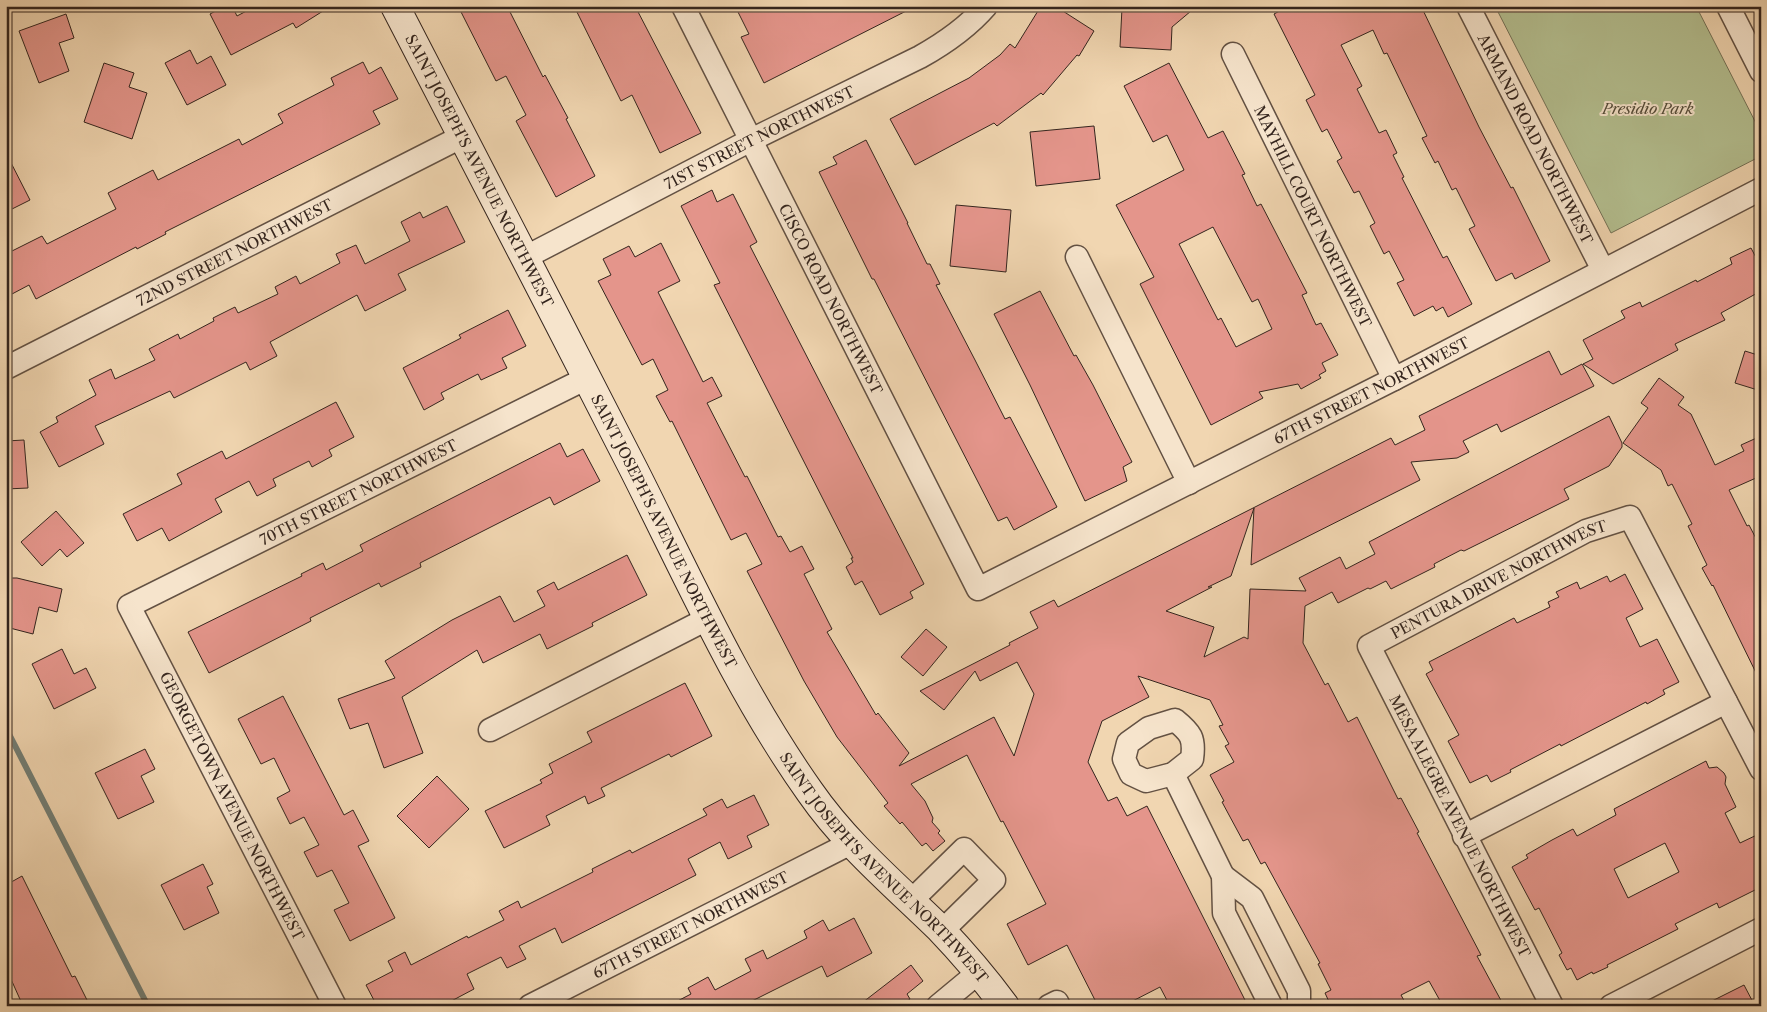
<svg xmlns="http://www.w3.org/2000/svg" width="1767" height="1012" font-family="'Libre Caslon Text',serif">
	<rect width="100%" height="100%" fill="#f1d6b1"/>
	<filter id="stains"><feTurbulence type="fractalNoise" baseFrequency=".004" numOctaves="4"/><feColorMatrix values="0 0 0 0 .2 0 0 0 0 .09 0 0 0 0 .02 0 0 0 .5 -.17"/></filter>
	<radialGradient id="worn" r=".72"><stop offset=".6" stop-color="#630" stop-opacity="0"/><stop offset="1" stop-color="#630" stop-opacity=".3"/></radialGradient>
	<path fill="#b4bf90" stroke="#747257" d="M1495,6H1696L1761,133V156L1611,233Z"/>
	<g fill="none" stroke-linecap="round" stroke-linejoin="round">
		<path stroke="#727e75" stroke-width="6" d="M6,728L148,1006"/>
	</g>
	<g fill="#e4958b" stroke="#34251e" fill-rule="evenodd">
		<path d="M225,6H232L237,16L256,6H331L296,28L293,23L231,55L210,14Z"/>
		<path d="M458,6H507L543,77L545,75L568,118L566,119L595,176L556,197L516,121L526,115L506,76L496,81Z"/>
		<path d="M574,6H635L701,133L660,153L632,95L621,101Z"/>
		<path d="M735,6H916L764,83L741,37L749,34Z"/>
		<path d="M1041,6H1055L1094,31L1079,56L1077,55L1043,95L1041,93L997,126L994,123L915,165L890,119L969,78L1000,55L1010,44L1015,48Z"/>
		<path d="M1289,6H1421L1479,127L1511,188L1513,187L1550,261L1515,279L1512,273L1496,281L1469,229L1475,226L1456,188L1452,190L1438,161L1435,163L1422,138L1427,136L1387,53L1384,54L1373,30L1341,45L1362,86L1357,89L1379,133L1386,130L1397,153L1393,155L1404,177L1402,178L1443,258L1447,256L1472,304L1448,317L1443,307L1436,311L1433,306L1414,316L1397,283L1404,280L1389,251L1384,254L1370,226L1375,223L1359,191L1354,193L1337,161L1342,158L1327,129L1322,132L1306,100L1315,95L1274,14Z"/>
		<path d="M1122,8L1191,11L1172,27L1171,50L1120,47Z"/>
		<path d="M66,14L74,38L59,43L69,71L39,83L19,31Z"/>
		<path d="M190,50L197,64L211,56L226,85L187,105L165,63Z"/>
		<path d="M363,62L369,74L381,67L398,99L373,111L380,124L165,232L166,234L137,249L136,247L36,299L29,285L12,294L6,282V254L42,236L47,244L116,209L108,193L153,170L158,180L239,139L242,145L283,123L278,114L334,85L331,78Z"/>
		<path d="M104,63L134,73L129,87L147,93L132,139L84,122Z"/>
		<path d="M1169,63L1208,138L1223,131L1245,174L1242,175L1257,206L1261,204L1307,293L1302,295L1316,325L1321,323L1338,355L1322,363L1326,371L1319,375L1321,378L1301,389L1298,384L1259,392L1263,398L1211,425L1140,284L1154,277L1116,205L1184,170L1167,135L1153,142L1124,86ZM1213,227L1252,302L1258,299L1272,329L1236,347L1221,318L1218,320L1179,244Z"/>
		<path d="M1094,126L1100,179L1036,186L1030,132Z"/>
		<path d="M866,140L908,223H907L927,264H930L940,284L936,285L975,360L1005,419L1010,417L1057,507L1014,530L1007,517L998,521L874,279H872L819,172L837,164L833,157Z"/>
		<path d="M6,153L30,200L6,212Z"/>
		<path d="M712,190L717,202L733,194L757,242L750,246L924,584L910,592L913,598L880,615L862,581L855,585L846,567L853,562L851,558H853L714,285L720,283L681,206Z"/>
		<path d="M956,205L1011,210L1006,272L950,266Z"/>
		<path d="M447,206L465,242L398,274L406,290L365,311L357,295L270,342L277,356L250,370L246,362L174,398L170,391L95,426L104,444L59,467L40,432L58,422L56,417L96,395L89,380L111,369L115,379L155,360L149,349L178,334L180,339L214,321L213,318L235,307L238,313L278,294L275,287L296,276L300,284L340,263L336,254L356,245L365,264L410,241L401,222L420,212L423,218Z"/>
		<path d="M661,243L680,281L658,292L703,382L712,377L722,396L707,403L745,477L747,476L778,537L781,536L790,552L802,546L814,569L804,574L832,629L827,632L876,715L878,713L909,753L899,766L994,717L1014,756L1034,694L1017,662L980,681L975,671L944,710L920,691L1010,645L1009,643L1038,628L1030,612L1054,600L1058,607L1391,438L1395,445L1425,430L1419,416L1549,351L1561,375L1582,364L1594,386L1501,432L1497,424L1463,441L1469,452L1457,458L1411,462L1420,480L1251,565L1254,508L1231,576L1208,587H1212L1166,611L1214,627L1204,657L1244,637L1248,639L1250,589L1306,591L1299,578L1340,557L1346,569L1375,554L1369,542L1609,416L1622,443V447L1609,466L1564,489L1569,499L1464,551L1461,550L1434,564L1435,567L1391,589L1386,581L1370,589L1368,588L1338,603L1332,592L1305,606L1303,643L1325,685L1328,683L1348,722L1357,717L1398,799L1401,798L1419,832L1417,833L1481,955L1477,956L1504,1006H1443L1429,981L1401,995L1407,1006H1331L1325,993L1331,990L1318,964L1320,963L1265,862L1261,864L1248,839L1243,841L1222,802L1224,801L1210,775L1234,762L1225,746L1229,744L1219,726L1223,725L1210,700L1138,676L1149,697L1102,721L1088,762L1108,801L1117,797L1127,816L1147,806L1248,1006H1170L1160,987L1123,1006H1098L1067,945L1028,965L1007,924L1046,904L1003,821L1001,822L967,755L911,784L925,801L933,818L932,822L940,831L938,833L945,841L933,851L926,843L922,846L902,822L900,824L884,806L888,803L837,737L804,681L747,571L762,564L746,533L731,540L672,421L670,422L656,396L668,390L653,359L642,365L598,281L611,275L603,259L629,246L635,257Z"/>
		<path d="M1751,248L1761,267V291L1721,313L1725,320L1675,344L1678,350L1613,384L1583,364L1593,359L1583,340L1625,318L1621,311L1640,302L1642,307L1696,280L1697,282L1732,264L1730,258Z"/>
		<path d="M1040,291L1074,356L1076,355L1093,385L1132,462L1123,467L1127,481L1085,501L1030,385L994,314Z"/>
		<path d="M508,310L526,346L502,358L507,368L481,380L478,374L441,393L444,399L424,410L403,368L461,338L459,335Z"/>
		<path d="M1745,351L1761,356V391L1735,383Z"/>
		<path d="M1659,378L1684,397L1678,405L1691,414L1715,465L1744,451L1741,445L1761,436V487L1756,478L1729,490L1747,526L1749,525L1761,548V683L1713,585L1712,586L1702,568L1707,565L1688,526L1692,524L1672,484L1668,486L1661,470L1623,443L1648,408L1641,403Z"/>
		<path d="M336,402L354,437L329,450L332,456L312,467L309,461L273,479L276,486L257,496L249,481L215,499L222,512L169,541L162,528L137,541L123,514L182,484L177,474L222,451L226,459Z"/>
		<path d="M24,440L28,488L6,489V441Z"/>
		<path d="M560,443L567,457L583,449L600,481L554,505L550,497L420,563L421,567L381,587L379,583L310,618L311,621L209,673L188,632L302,576L301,574L323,563L326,570L363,551L360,545Z"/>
		<path d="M56,511L84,543L67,557L60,549L42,566L21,542Z"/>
		<path d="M627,555L647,595L592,623L593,626L547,649L540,634L483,663L477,650L402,697L423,753L384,768L368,723L350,729L338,699L395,678L385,661L452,620L500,596L514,622L545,606L537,591L554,582L558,590Z"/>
		<path d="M1625,574L1643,609L1626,618L1640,647L1657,639L1679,682L1663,690L1665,694L1647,704L1646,702L1561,746L1560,744L1510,770L1511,772L1491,782L1487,775L1470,783L1448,741L1459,735L1426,674L1433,670L1429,662L1514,618L1517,623L1550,607L1548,602L1559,597L1556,592L1577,582L1580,589L1607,576L1610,582Z"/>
		<path d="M10,578H17L62,589L57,612L39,607L33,634L6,627V594Z"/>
		<path d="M926,629L947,647L923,676L901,657Z"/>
		<path d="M62,649L74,674L86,668L96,688L54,709L32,664Z"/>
		<path d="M685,683L712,736L671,757L669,754L601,788L605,796L588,804L585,796L546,816L550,825L504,848L485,811L542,783L540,780L553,773L549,764L592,742L587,732Z"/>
		<path d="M283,696L344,815L353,810L369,841L358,846L395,918L350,941L334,910L349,903L332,870L317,877L304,852L319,845L304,817L290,824L277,798L290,791L274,758L261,764L238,719Z"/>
		<path d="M145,749L155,769L141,776L154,802L118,819L95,773Z"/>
		<path d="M1706,761L1709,768L1717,767L1724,773L1726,777L1725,784L1736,807L1725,813L1740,843L1761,833V887L1719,908L1717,903L1675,924L1678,929L1607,965L1608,967L1593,974L1592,972L1577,980L1571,968L1567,970L1559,955L1562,953L1539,908L1535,910L1512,867L1528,858L1526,855L1552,840L1573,829L1577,836L1616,815L1614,809ZM1665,843L1679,872L1628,898L1614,869Z"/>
		<path d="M437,776L469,809L429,848L397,816Z"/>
		<path d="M754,795L769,825L747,836L752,847L728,859L720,842L688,859L696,875L562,943L555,928L519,946L526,959L507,968L501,957L467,974L474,989L442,1006H377L366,985L393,971L388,961L405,952L411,965L467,936L468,938L504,920L499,911L518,901L521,908L593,872L592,869L630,850L632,853L707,815L703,809L722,799L727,808Z"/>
		<path d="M203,864L213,884L207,887L219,913L184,930L161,885Z"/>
		<path d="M22,876L72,977L75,976L90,1006H23L6,968V885Z"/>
		<path d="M854,918L872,953L827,977L822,966L742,1006H668L691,994L688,988L708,977L715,990L751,971L745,959L763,950L767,959L807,938L804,931L823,920L829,931Z"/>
		<path d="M911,965L923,981L907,994L910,999L901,1006H858Z"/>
		<path d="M1744,985L1755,1006H1702Z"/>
	</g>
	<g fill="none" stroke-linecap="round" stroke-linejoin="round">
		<defs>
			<g id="street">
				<path id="s1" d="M683,6L978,589L1394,379L1761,189"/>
				<path id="s2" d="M1468,6L1603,270"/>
				<path d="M1728,6L1761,71"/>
				<path id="s3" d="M1233,54L1394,379"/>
				<path id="s4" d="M526,257L751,140L920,57C945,43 967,28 986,6"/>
				<path d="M1077,257L1189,483"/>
				<path id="s5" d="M6,368L463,136"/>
				<path d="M1175,720C1191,733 1195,738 1192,759L1173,774L1146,781L1131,774L1124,759L1128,743L1149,728Z"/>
				<path d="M490,730L709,618"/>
				<path d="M1173,774L1223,876L1224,913L1271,1006"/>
				<path d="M1464,836L1726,702"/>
				<path d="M1223,876L1252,898L1299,991V1006"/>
				<path d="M911,901L964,849L994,880L942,931"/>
				<path id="s6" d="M335,1006L129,606L587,378"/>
				<path id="s7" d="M530,1006L851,843"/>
				<path d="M938,1006L979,972"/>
				<path d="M1049,1006L1057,1002L1059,1006"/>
				<path id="s8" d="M1552,1006L1369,646L1586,531L1630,517L1761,769"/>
				<path d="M1611,1006L1761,929"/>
			</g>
			<g id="secondary">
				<path id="s9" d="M395,6C475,161 555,315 634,470C689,579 739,692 810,792C846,844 895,885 940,929C963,953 985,979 1005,1006"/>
			</g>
		</defs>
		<use href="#street" stroke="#635143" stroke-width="25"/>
		<use href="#secondary" stroke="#34251e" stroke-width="30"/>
		<use href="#street" stroke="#f6e4cc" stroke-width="22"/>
		<use href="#secondary" stroke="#f6e4cc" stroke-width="28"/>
	</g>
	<g text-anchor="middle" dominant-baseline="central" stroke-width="4" stroke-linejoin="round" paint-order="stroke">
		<g font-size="15" font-style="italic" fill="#544c3a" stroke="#f6e4cc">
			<text x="1648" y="108">Presidio Park</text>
		</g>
		<g font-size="15" fill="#34251e" stroke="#f6e4cc">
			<text stroke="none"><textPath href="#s4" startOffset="262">71ST STREET NORTHWEST</textPath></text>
			<text stroke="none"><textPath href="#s2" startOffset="149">ARMAND ROAD NORTHWEST</textPath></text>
			<text stroke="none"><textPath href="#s9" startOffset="185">SAINT JOSEPH'S AVENUE NORTHWEST</textPath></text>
			<text stroke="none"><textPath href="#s3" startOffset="181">MAYHILL COURT NORTHWEST</textPath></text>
			<text stroke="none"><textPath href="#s5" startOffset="256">72ND STREET NORTHWEST</textPath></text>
			<text stroke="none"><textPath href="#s1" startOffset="328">CISCO ROAD NORTHWEST</textPath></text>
			<text stroke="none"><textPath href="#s1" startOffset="1094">67TH STREET NORTHWEST</textPath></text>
			<text stroke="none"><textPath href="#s6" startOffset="706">70TH STREET NORTHWEST</textPath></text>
			<text stroke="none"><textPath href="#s9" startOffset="590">SAINT JOSEPH'S AVENUE NORTHWEST</textPath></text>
			<text stroke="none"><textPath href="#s8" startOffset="550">PENTURA DRIVE NORTHWEST</textPath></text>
			<text transform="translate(232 806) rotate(63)">GEORGETOWN AVENUE NORTHWEST</text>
			<text transform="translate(1460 826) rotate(63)">MESA ALEGRE AVENUE NORTHWEST</text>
			<text stroke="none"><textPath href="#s9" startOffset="995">SAINT JOSEPH'S AVENUE NORTHWEST</textPath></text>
			<text stroke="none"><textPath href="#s7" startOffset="180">67TH STREET NORTHWEST</textPath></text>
		</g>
	</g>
	<rect width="1767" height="1012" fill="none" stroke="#f1d6b1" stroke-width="25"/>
	<rect x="8" y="8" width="1752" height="997" fill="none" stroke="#34251e" stroke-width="2.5"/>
	<rect x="12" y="12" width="1742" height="987" fill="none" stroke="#34251e"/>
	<rect width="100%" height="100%" filter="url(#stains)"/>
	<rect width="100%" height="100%" fill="url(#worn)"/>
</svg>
